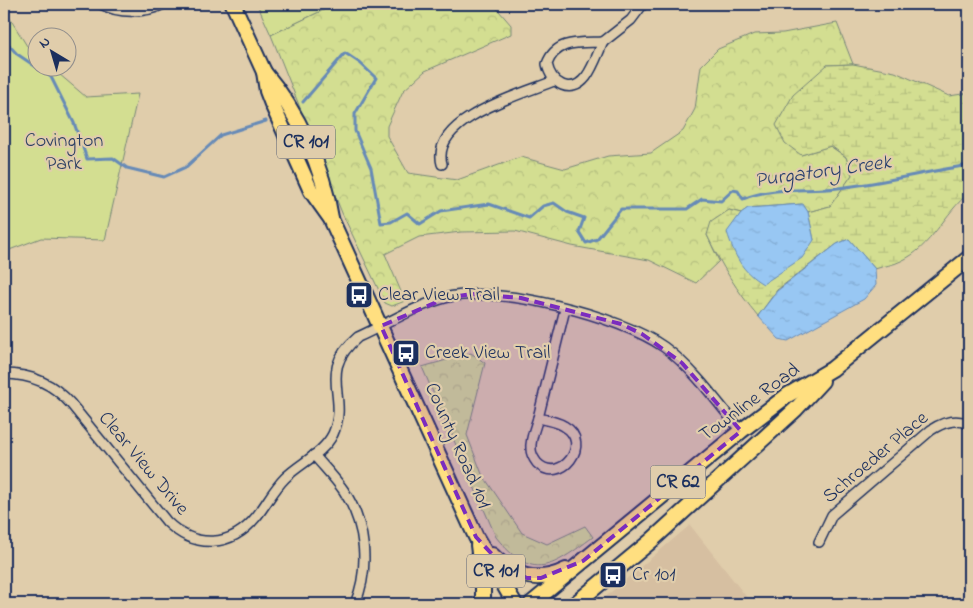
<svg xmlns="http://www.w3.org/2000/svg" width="973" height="608" font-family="'Indie Flower',sans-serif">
	<defs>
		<pattern id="forest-crowns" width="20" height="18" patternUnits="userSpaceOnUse" patternTransform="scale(1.25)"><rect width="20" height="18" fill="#d3de91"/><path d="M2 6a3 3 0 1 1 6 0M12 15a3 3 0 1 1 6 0" fill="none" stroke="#b5bf7f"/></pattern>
		<pattern id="wetland-marsh" width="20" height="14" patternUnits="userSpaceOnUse" patternTransform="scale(1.25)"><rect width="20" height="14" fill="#d3de91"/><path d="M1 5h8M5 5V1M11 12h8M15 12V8" fill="none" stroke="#b5bf7f"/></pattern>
		<pattern id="water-ripples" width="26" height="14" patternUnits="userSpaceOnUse" patternTransform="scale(1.25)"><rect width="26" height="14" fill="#98c7f3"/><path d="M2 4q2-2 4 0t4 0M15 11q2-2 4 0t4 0" fill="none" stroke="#82abd3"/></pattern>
	</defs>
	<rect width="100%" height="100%" fill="#e0cdab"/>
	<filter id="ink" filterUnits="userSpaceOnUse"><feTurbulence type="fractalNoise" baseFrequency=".02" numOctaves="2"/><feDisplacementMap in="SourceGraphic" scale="10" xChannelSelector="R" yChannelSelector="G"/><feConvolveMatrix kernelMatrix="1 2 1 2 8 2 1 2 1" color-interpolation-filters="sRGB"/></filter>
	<g filter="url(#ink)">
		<path fill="#d6bfa1" d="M690,525L752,604H597Z"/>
		<g fill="#d3de91" stroke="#778678">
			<path d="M257,4H283L295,6L299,4H336L271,35Z"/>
			<path d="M4,9L27,46L37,55L38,68H52L86,97L138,94L105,240L41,238L4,252Z"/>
		</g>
		<g fill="url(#forest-crowns)" stroke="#778678">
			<path d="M336,4H493L511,25V34L425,71L403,91L387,126V136L408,173L457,180L521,157L565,169L608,156L651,153L683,131L695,109L701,66L718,49L754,34L783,33L837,23L853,64L827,65L801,155L830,146L846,157L852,175L830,206L808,212L802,204L748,208L741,213L729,210L707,235L719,261L696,283L649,260L572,246L515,231L461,232L419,237L385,254L405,301L392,306L385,303L342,213L271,35Z"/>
			<path d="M471,353L485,363L467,435L482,474L522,533L547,544L585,526L593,537C552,567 533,583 496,537L422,367Z"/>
		</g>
		<path fill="url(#wetland-marsh)" stroke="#778678" d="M853,64L895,72L949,96L969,93V193C944,213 932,247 901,261C894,265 883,266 875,269L849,239L837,244L777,290L758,316C737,291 721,265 707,235L711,222L729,210L741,213L728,232L814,240L808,212L830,206L852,175L846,157L831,146L801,155L785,143L776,125L793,95L827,65Z"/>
		<g fill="url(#water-ripples)" stroke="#668ab7">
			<path d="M803,204L808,212L814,240L802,258L763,284C741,271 735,256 727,232L741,213L748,208Z"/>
			<path d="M849,239L875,269L876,285L864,299L788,341L779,339L758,316L777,291L837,244Z"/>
		</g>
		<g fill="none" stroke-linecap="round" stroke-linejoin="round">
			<g stroke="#668ab7" stroke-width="3">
				<path d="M4,40L17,54L51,77L74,123L87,159L113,158L127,168L164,177L186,167L221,135L266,121"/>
				<path d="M303,102L345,53L360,63L376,78L355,114V131L371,168L381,223L391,222L407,213L420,224L441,211L489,204L529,218L543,206L554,203L567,212L584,218L579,232L586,243L597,239L621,209H687L702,199L721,201L733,190L738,191L743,199C774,186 805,192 838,188C882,183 925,172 969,165"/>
			</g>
			<defs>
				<g id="minor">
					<path d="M101,4C119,14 146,13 164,4"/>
					<path d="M603,42C598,53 593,68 586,77C571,96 551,84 547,64C556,39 580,43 603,42Z"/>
					<path d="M603,42L631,20L643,4"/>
					<path d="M442,164C430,119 522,94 554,81"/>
					<path d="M4,374C31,374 53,383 71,404L167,522C195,549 231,548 256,517C266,505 273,490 285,478C300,463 323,454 333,434C350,396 316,372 358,337C387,324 415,306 445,298C496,284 621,316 664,347C694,369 717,402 741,431"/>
					<path d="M538,418C547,420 556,421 564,426C594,443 560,486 537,463C534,459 531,454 531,449C530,439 535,428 538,418Z"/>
					<path d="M538,418L565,309"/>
					<path d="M314,455C324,467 335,478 344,491C366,524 370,568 355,604"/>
					<path d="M819,542L832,515L931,430C943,422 955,418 969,424"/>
				</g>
				<g id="primary">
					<path d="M233,4L264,72L267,91L272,104L311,191L331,219L476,537L515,604"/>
					<path d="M264,72C298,112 323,167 331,218"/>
					<path d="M478,545L483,585V604"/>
					<path d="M492,555C514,577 537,584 566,570"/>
					<path d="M531,604L741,431L788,395L832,369L969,258"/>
					<path d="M575,604L651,541L796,409L822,381"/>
				</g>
			</defs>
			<use href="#minor" stroke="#1b2f5e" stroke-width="12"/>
			<use href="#primary" stroke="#1b2f5e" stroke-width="18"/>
			<use href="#minor" stroke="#e0cdab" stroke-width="9"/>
			<use href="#primary" stroke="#ffdf80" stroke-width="14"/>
		</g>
	</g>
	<path fill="#7b2cbf" fill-opacity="0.2" stroke="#7b2cbf" stroke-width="4" stroke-dasharray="10 6" stroke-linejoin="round" d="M471,294L521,298L621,324L642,334L682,363L741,431L583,561L541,578H527L505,568L476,537L381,326L446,298Z"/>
	<defs>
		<symbol id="bus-square" viewBox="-11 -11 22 22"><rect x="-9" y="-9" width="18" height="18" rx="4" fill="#1b2f5e" stroke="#e0cdab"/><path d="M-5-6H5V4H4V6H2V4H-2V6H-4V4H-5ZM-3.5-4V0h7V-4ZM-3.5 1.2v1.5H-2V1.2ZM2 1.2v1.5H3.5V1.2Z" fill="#fff"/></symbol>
	</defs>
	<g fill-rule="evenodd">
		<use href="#bus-square" x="343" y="279" width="32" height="32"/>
		<use href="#bus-square" x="390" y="337" width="32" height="32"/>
		<use href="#bus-square" x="597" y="559" width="32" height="32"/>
	</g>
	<g text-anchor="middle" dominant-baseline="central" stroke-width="4.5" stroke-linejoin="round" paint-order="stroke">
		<g fill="#e0cdab" stroke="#565e75" stroke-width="1">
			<rect x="277" y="125.5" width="58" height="33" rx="4"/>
			<rect x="650.5" y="465.5" width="55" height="33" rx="4"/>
			<rect x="467" y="554.5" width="58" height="33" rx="4"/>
		</g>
		<g font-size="19" font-weight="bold" fill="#1b2f5e">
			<text x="306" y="142">CR 101</text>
			<text x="678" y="482">CR 62</text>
			<text x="496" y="571">CR 101</text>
		</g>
		<g font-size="20" fill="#2d4063" stroke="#e0cdab">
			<text x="64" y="141">Covington<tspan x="64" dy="23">Park</tspan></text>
		</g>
		<g font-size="20" fill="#1b2f5e" stroke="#e0cdab" text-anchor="start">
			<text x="378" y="295">Clear View Trail</text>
			<text x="425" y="353">Creek View Trail</text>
			<text x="632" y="575">Cr 101</text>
		</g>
		<g font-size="20" fill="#1b2f5e" stroke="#e0cdab">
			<text transform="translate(750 403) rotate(-36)">Townline Road</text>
			<text transform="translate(457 446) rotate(66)">County Road 101</text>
			<text transform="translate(876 458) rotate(-40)">Schroeder Place</text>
			<text transform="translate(143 464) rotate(50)">Clear View Drive</text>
		</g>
		<g font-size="21" font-style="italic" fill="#283e6d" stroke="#e0cdab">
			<text transform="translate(823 172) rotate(-8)">Purgatory Creek</text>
		</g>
	</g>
	<rect width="973" height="608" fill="none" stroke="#e0cdab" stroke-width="20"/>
	<rect x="10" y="10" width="953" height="588" fill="none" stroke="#1b2f5e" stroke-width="2" filter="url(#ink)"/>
	<g transform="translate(52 52) rotate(322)"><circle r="24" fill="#e0cdab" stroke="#918e8c"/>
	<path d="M0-4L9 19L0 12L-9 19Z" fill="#1b2f5e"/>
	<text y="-8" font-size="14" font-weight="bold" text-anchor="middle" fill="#1b2f5e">N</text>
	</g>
</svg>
